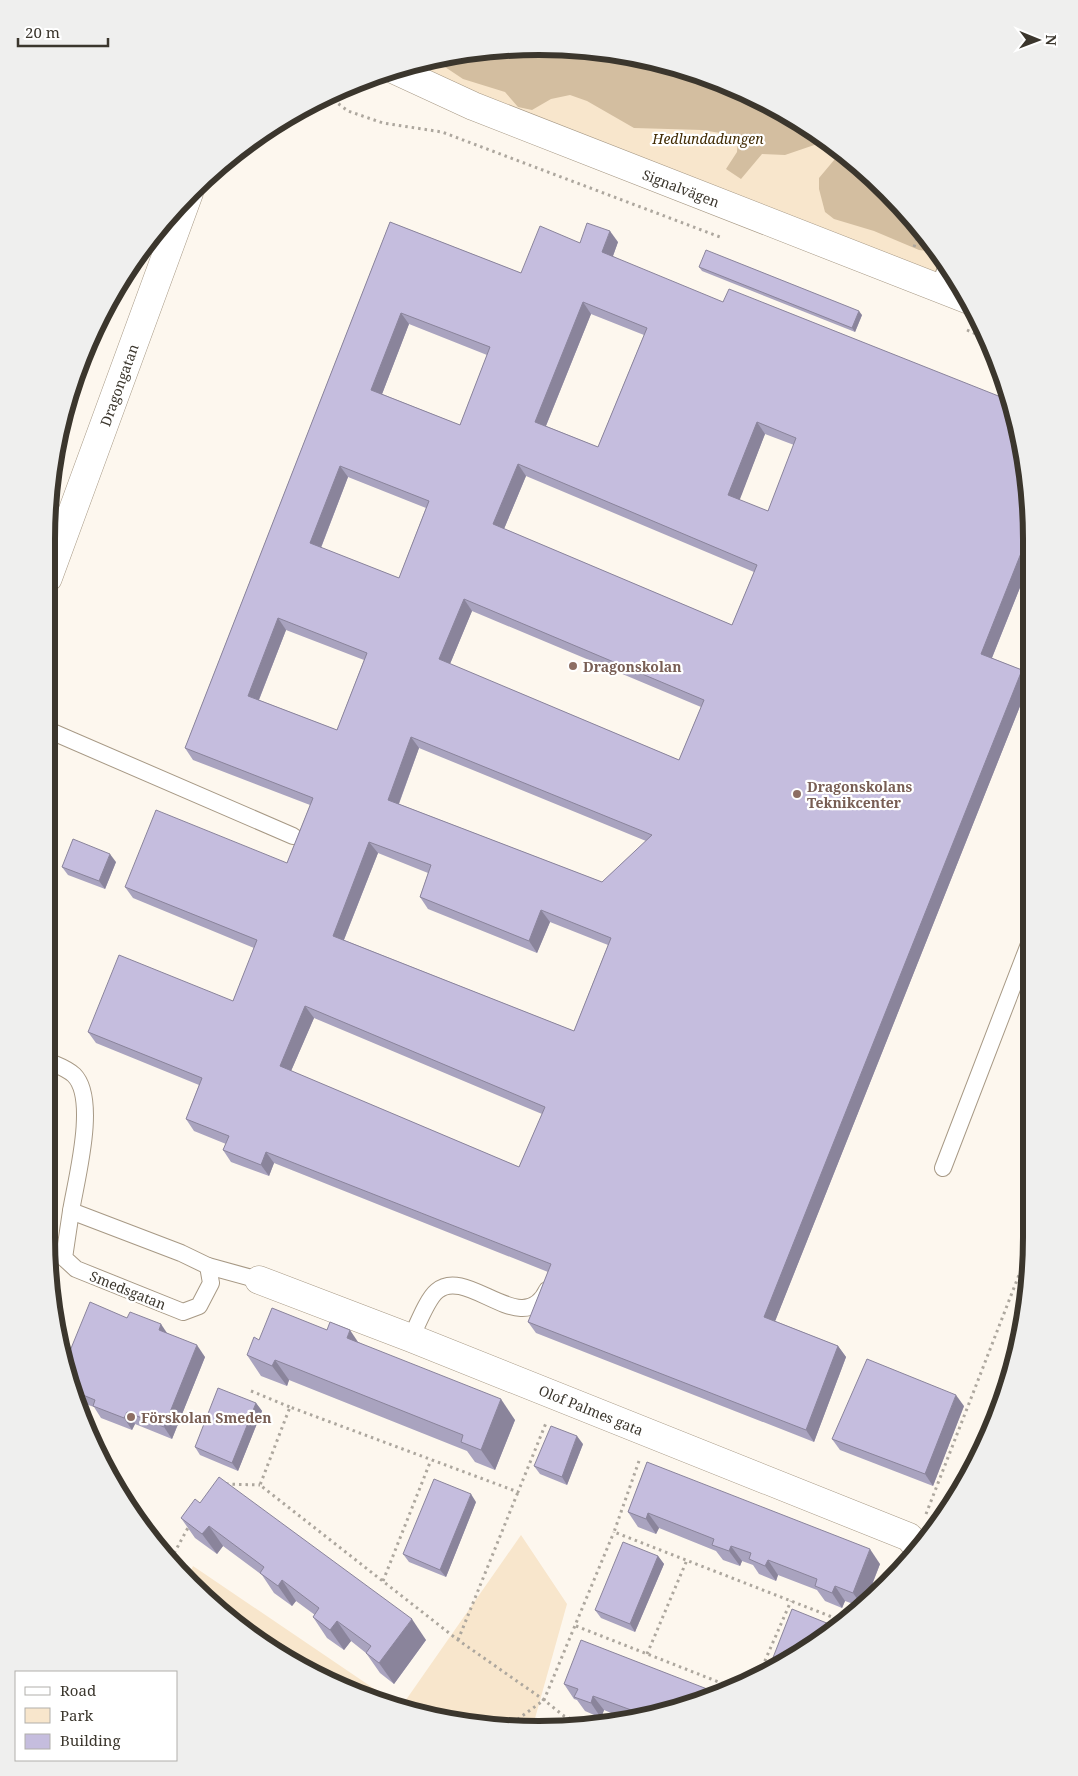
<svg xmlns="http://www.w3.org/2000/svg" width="1078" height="1776" font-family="'Noto Serif',serif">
	<rect width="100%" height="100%" fill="#fdf7ee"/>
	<g fill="#f8e6cc">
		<path d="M539,46L635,56L728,84L813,129L909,214L947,266L938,289L395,70L443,56Z"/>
		<path d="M521,1535L567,1604L532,1729L443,1720L381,1704L321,1679L239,1628L188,1577L193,1566L401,1707Z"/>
	</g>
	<g fill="#d3bea0">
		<path d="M539,46L635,56L728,84L813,129L826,141L785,155L762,154L741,179L726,169L737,152L738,136L702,130L634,128L587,101L570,95L551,99L532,110L518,107L505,92L463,79L433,59L443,56Z"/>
		<path d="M840,153L909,214L933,247L927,251L919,250L874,231L834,219L825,212L819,189V178Z"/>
	</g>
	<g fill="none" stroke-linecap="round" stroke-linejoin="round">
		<defs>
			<g id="lane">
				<path d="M938,289L947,266"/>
				<path d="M48,730L293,836"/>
				<path d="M50,1062C57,1065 68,1069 74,1075C98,1099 76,1180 71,1211L181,1253L208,1266L259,1280"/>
				<path d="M943,1168L1031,939"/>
				<path d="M71,1211L64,1258L76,1269L183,1312L199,1306L211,1283L208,1266"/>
				<path d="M411,1338C417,1326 427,1299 437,1291C467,1265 523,1341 547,1290"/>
			</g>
			<g id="street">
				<path d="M395,70L473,106L969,300"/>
				<path d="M48,578L189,193"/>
				<path d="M259,1280L411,1338L909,1537L918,1548"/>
			</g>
		</defs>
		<use href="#lane" stroke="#a79985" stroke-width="18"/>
		<use href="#street" stroke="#a79985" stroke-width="29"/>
		<g stroke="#ada79e" stroke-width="3" stroke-dasharray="2.5 4" stroke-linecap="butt">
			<path d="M328,96L348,111L383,123L442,132L720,237"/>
			<path d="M914,247L920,229"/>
			<path d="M967,330L985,338"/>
			<path d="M251,1391L290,1407"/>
			<path d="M639,1461L614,1532L845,1622"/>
			<path d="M226,1484L260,1485"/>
			<path d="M926,1514L1031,1244"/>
			<path d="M171,1559L190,1524"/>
			<path d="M383,1581L431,1460"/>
			<path d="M576,1626L734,1688"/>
			<path d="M458,1640L518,1492"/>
			<path d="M647,1654L687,1560"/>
			<path d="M757,1679L791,1601"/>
			<path d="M589,1726L564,1716L544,1700L614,1532"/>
			<path d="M507,1727L544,1700L458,1640L260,1485L290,1407L518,1492L546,1423"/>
		</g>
		<use href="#lane" stroke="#fff" stroke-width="16"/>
		<use href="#street" stroke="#fff" stroke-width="28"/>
	</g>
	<g fill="#a9a3bf" fill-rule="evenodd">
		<path d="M390,222L521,273L580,243L618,242L613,256L1031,506V560L992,658L1022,670L1030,681L775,1321L838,1346L846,1357L814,1442L536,1333L528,1322L548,1272L274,1163L269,1176L231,1162L223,1150L226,1144L194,1131L186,1119L199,1085L96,1043L88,1032L233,1001L254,948L133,898L125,887L287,863L310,805L193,760L185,748ZM591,314L644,335L598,447L546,426ZM409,324L487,355L460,425L382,394ZM765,434L794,445L768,511L739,500ZM526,476L754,572L732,625L504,529ZM348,477L426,508L399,578L321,548ZM472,611L701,707L679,760L450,664ZM286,630L364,660L337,730L259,700ZM419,748L646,841L602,882L399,804ZM378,853L428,873L420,897L428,909L537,953L550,922L608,945L574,1031L344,940ZM314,1018L542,1114L519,1167L291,1071Z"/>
		<path d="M699,267L862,315L855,332L702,271Z"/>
		<path d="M63,428L67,436L61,440Z"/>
		<path d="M116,862L105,889L68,875L62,867Z"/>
		<path d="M167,1334L205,1357L172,1439L135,1424L132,1430L101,1418L94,1407L74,1400L72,1395L65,1363Z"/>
		<path d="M358,1342L515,1420L495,1470L475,1462L467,1451L289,1380L287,1386L261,1376L247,1355Z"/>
		<path d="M256,1403L262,1411L238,1471L200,1455L195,1447Z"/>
		<path d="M964,1406L933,1486L840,1450L832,1439Z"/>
		<path d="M82,1419L96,1428L94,1434L87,1431Z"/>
		<path d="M583,1444L567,1485L540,1474L534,1466Z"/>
		<path d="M647,1462L880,1564L864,1606L862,1607L845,1601L842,1608L825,1601L817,1590L778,1575L776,1581L759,1574L753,1565L742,1561L740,1566L723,1560L716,1551L659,1528L656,1534L638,1527L628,1512Z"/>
		<path d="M476,1502L446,1577L409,1562L403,1554Z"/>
		<path d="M200,1503L426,1640L394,1684L380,1673L366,1653L351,1641L344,1650L327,1638L313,1617L315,1615L296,1601L292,1606L274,1593L262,1575L223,1546L217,1554L195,1538L181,1518Z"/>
		<path d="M658,1556L664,1564L635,1632L601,1618L595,1610Z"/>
		<path d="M564,1684L697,1704L628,1720L604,1710L601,1718L585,1711L577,1700L574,1699Z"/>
	</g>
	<g fill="#8a849b">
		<path d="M610,231L618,242L610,264L602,252Z"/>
		<path d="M583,302L591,314L543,433L535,422Z"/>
		<path d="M859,311L862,315L855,332L852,328Z"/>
		<path d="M401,313L409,324L379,402L371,390Z"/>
		<path d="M757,422L765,434L737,507L728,495Z"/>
		<path d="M518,464L526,476L501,536L493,524Z"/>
		<path d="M340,466L348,477L318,555L310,543Z"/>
		<path d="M1031,528V560L989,665L981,654Z"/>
		<path d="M464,599L472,611L447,671L439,659Z"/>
		<path d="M278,618L286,630L256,707L248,696Z"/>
		<path d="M1022,670L1030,681L772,1329L764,1317Z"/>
		<path d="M411,737L419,748L396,811L388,800Z"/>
		<path d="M369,842L378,853L341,947L333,936Z"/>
		<path d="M110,854L116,862L105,889L99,881Z"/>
		<path d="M541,910L550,922L537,953L529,941Z"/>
		<path d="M305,1006L314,1018L288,1078L280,1066Z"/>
		<path d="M266,1152L274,1163L269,1176L261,1165Z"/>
		<path d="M161,1324L169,1336L159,1330Z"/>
		<path d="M350,1330L364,1351L347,1338Z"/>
		<path d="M197,1345L205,1357L172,1439L164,1427Z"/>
		<path d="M838,1346L846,1357L814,1442L806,1430Z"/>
		<path d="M275,1360L289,1380L287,1386L272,1366Z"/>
		<path d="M956,1395L964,1406L933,1486L925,1474Z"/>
		<path d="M501,1399L515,1420L495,1470L481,1450Z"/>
		<path d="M256,1403L262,1411L238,1471L232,1463Z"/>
		<path d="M127,1412L135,1424L132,1430L124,1418Z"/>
		<path d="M93,1424L96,1428L94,1434L91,1430Z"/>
		<path d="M577,1436L583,1444L567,1485L562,1477Z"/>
		<path d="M471,1494L476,1502L446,1577L440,1570Z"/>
		<path d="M648,1513L659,1528L656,1534L646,1519Z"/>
		<path d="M209,1526L223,1546L217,1554L202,1534Z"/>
		<path d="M731,1546L742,1561L740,1566L729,1551Z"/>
		<path d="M870,1549L880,1564L863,1607L853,1593Z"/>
		<path d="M658,1556L664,1564L635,1632L630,1624Z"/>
		<path d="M768,1560L778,1575L776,1581L765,1566Z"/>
		<path d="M282,1580L296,1601L292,1606L278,1586Z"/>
		<path d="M835,1586L845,1601L842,1608L832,1593Z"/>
		<path d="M412,1619L426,1640L394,1684L379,1663Z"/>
		<path d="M337,1621L351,1641L344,1650L330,1630Z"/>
		<path d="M593,1696L604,1710L601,1718L591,1703Z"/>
	</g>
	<g fill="#c5bdde" stroke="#8a849b" fill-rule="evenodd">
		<path d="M390,222L521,273L540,226L580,243L587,223L610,231L602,252L723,302L729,289L1011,401L1015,411L1031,506V528L981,654L1022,670L764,1317L838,1346L806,1430L528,1322L551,1264L266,1152L261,1165L223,1150L229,1136L186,1119L202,1078L88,1032L119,955L233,1001L257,940L125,887L156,810L287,863L313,798L185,748ZM583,302L647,328L598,447L535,422ZM401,313L490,347L460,425L371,390ZM757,422L796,438L768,511L728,495ZM518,464L757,565L732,625L493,524ZM340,466L429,501L399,578L310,543ZM464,599L704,700L679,760L439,659ZM278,618L367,653L337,730L248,696ZM411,737L652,835L602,882L388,800ZM369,842L431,865L420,897L529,941L541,910L611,938L574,1031L333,936ZM305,1006L545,1107L519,1167L280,1066Z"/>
		<path d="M706,250L859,311L852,328L699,267Z"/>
		<path d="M73,839L110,854L99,881L62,867Z"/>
		<path d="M90,1302L127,1318L130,1312L161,1324L159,1330L197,1345L164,1427L127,1412L124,1418L93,1406L95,1400L71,1390L65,1363Z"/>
		<path d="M272,1308L327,1330L330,1322L350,1330L347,1338L501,1399L481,1450L461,1442L463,1435L275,1360L272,1366L247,1355L254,1337L259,1340Z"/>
		<path d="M867,1359L956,1395L925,1474L832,1439Z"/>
		<path d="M218,1388L256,1403L232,1463L195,1447Z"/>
		<path d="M82,1419L93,1424L91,1430L86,1427Z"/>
		<path d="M551,1426L577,1436L562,1477L534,1466Z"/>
		<path d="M647,1462L870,1549L853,1593L835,1586L832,1593L815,1586L817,1579L768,1560L765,1566L749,1559L751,1553L731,1546L729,1551L712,1545L714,1539L648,1513L646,1519L628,1512Z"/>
		<path d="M219,1477L412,1619L379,1663L366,1653L371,1646L337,1621L330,1630L313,1617L319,1608L282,1580L278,1586L260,1573L264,1567L209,1526L202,1534L181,1518L195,1499L200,1503Z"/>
		<path d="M434,1479L471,1494L440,1570L403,1554Z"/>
		<path d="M623,1542L658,1556L630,1624L595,1610Z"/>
		<path d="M792,1609L839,1628L767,1673Z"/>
		<path d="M581,1640L720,1694L697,1704L641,1717L642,1714L593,1696L591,1703L574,1697L578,1689L564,1684Z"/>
		<path d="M522,1718L537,1730L515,1727Z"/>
	</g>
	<g fill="#8d6e63" stroke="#fff" stroke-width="2">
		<circle cx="573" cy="666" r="5"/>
		<circle cx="797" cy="794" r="5"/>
		<circle cx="131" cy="1417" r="5"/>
	</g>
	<g text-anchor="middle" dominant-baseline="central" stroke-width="4.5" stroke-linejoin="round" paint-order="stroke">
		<g font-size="14" font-style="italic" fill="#422c04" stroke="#fff">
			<text x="708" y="138">Hedlundadungen</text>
		</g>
		<g font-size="14" fill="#3b362d" stroke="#fff">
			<text transform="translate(681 188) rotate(21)">Signalvägen</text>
			<text transform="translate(119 385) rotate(-70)">Dragongatan</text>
			<text transform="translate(128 1290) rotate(22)">Smedsgatan</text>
			<text transform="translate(591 1410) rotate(22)">Olof Palmes gata</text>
		</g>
		<g font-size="14" font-weight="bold" fill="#785e54" stroke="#fff" text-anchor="start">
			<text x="583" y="666">Dragonskolan</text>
			<text x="807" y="786">Dragonskolans<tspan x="807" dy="16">Teknikcenter</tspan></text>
			<text x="141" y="1417">Förskolan Smeden</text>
		</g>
	</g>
	<path d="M0 0H1078V1776H0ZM539 55H539A484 484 0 0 1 1023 539V1237A484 484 0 0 1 539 1721H539A484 484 0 0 1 55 1237V539A484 484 0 0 1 539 55Z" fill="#efefee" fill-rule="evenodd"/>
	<path fill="none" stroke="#3b362d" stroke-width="6" d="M539 55H539A484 484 0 0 1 1023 539V1237A484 484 0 0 1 539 1721H539A484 484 0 0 1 55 1237V539A484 484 0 0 1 539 55Z"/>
	<rect x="15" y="1671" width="162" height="90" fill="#ffffff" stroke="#b1afab"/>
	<rect x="25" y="1687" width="25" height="8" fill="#ffffff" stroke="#b1afab"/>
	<text x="60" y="1696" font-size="15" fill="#3b362d">Road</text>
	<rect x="25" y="1708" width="25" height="15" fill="#f8e6cc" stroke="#b1afab"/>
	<text x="60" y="1721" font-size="15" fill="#3b362d">Park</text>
	<rect x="25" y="1734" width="25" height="15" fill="#c5bdde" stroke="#b1afab"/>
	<text x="60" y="1746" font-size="15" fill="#3b362d">Building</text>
	<g transform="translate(1038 40) rotate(91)" stroke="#ffffff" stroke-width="4" paint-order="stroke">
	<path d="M0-4L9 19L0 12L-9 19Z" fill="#3b362d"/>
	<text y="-8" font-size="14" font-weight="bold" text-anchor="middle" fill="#3b362d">N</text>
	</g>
	<path d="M18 38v8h90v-8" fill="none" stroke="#3b362d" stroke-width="2.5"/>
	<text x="25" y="38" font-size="15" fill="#3b362d" stroke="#ffffff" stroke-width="4" paint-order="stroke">20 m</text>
</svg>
